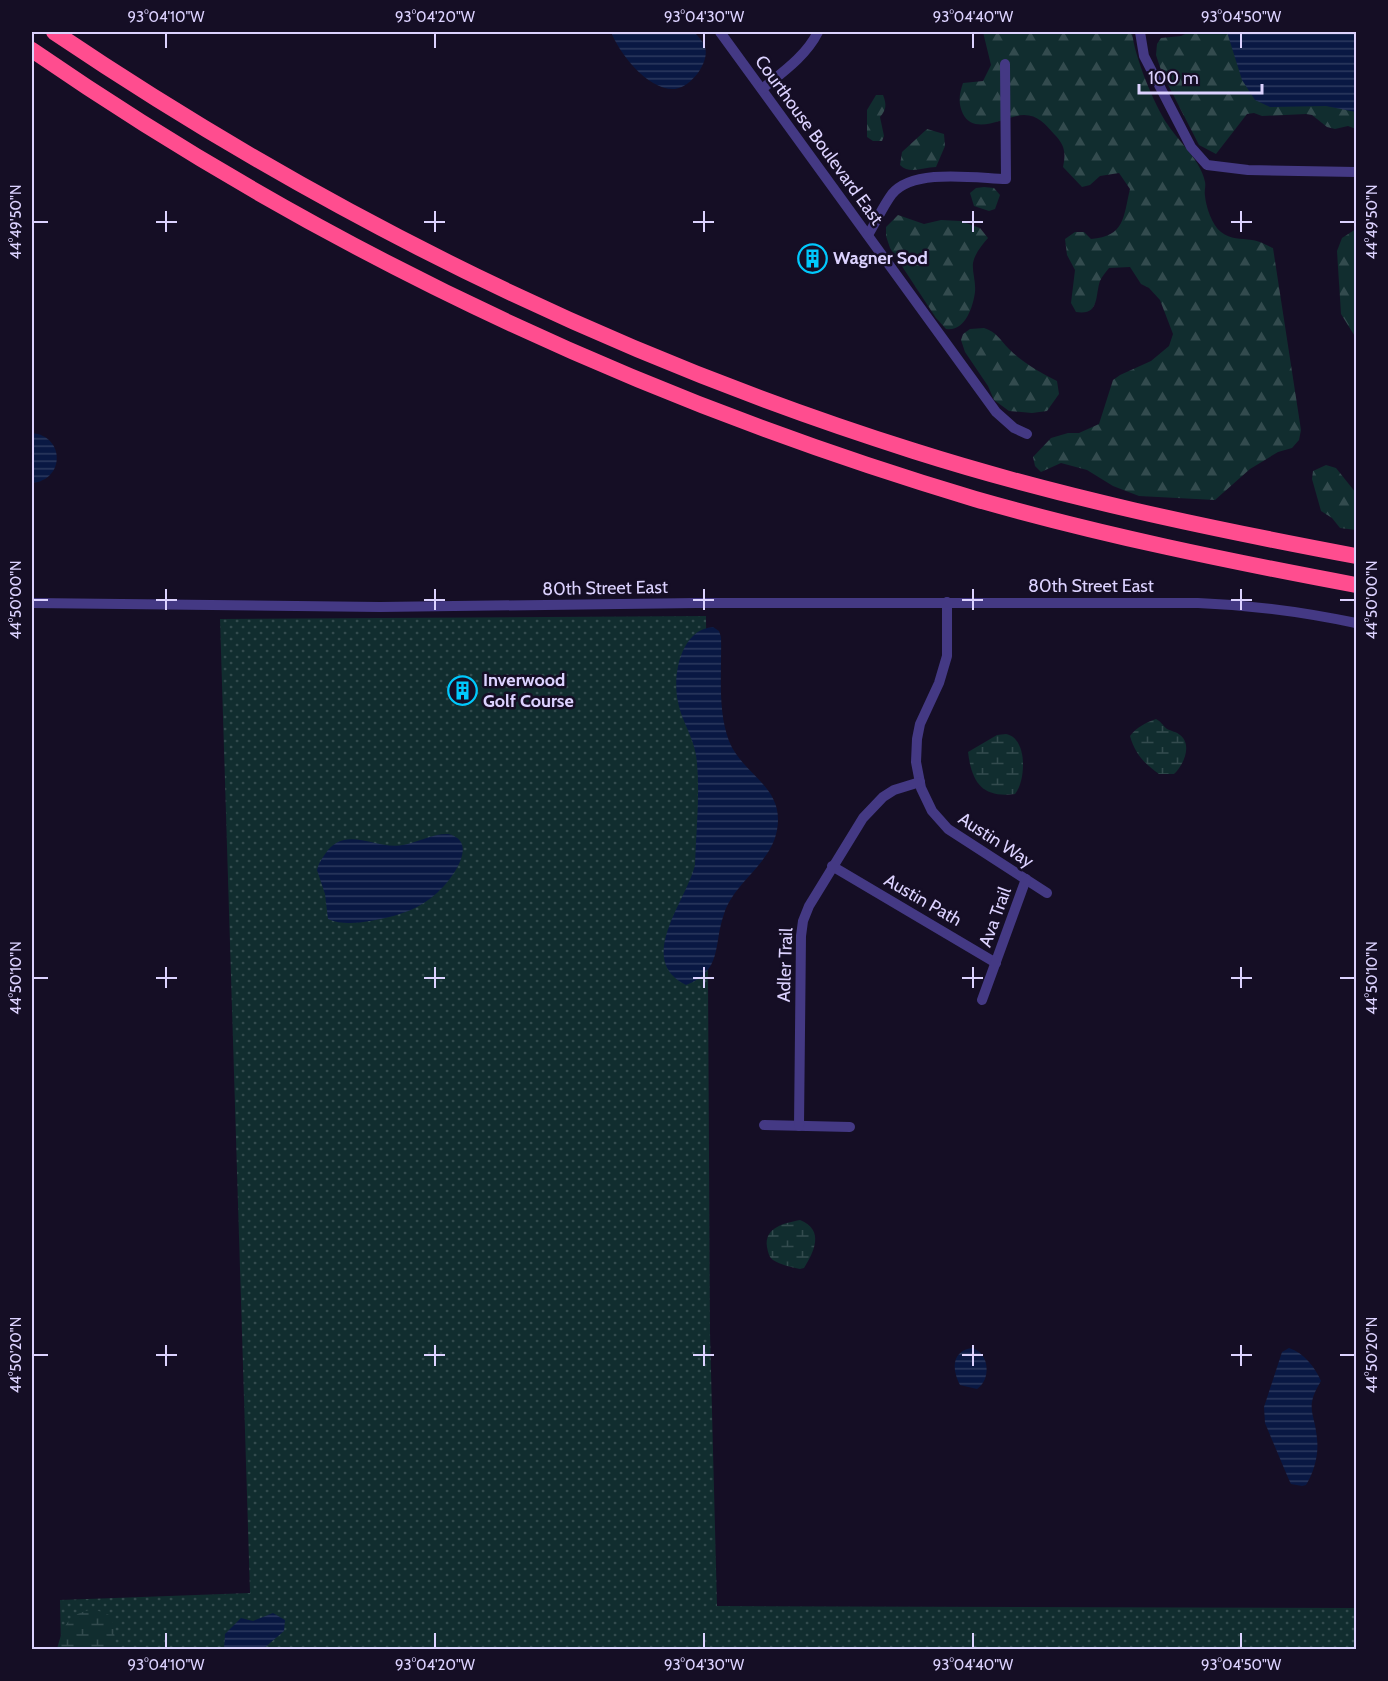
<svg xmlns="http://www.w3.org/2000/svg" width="1388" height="1681" font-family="Cabin,sans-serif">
	<defs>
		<pattern id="grass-dots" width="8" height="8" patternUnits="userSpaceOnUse" patternTransform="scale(1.5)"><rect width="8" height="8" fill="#112d2f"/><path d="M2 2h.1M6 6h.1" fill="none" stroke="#334b4e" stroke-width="1.8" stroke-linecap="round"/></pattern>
		<pattern id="forest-firs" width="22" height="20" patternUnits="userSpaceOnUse" patternTransform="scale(1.5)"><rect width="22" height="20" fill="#112d2f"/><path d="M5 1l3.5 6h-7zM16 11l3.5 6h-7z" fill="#334b4e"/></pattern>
		<pattern id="wetland-marsh" width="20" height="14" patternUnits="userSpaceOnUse" patternTransform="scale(1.5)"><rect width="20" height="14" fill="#112d2f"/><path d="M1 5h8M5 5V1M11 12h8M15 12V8" fill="none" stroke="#334b4e"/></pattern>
		<pattern id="water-rules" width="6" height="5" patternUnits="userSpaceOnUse" patternTransform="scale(1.5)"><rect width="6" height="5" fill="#091843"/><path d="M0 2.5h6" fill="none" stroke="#2c395f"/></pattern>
	</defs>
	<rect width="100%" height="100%" fill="#150e25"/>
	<path fill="url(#grass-dots)" d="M706,616L710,1333L717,1606L1356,1608V1649L61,1650L60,1600L250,1593L220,619Z"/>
	<g fill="url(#forest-firs)">
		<path d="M983,32H1132C1134,55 1154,105 1168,125C1180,143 1201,161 1205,182C1206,186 1204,191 1205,196C1206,207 1212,225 1221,232C1231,240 1240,238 1252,240C1260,241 1266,245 1273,248L1301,430L1299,440L1292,448L1278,452L1250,469L1215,500L1139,496L1113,486L1087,470L1061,463L1041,472L1035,466L1033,457L1051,438L1068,433H1079L1099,424L1113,380L1120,375L1151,361L1169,346L1173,334L1160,300L1149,288L1141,284L1130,267L1109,268C1106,272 1102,276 1100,281C1095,295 1100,316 1076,312L1071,303L1075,270L1067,255L1065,239L1075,232H1084L1091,239C1125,236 1123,218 1130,189L1119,173L1100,176L1090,185L1082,187L1063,167C1066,153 1065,145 1054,134C1045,124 1038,115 1024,115C1007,115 975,137 963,114C958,103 959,95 963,83L983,81L991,65Z"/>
		<path d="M1189,32H1356V129L1348,126L1335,129L1327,127L1312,115L1306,114L1262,116L1254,113L1247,114L1216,154L1199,145L1162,73L1156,55L1157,44L1161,38L1181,36Z"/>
		<path d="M876,95H883C887,105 886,110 880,117L884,136L882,141H873L867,137V110Z"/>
		<path d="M927,129L944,134L945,146L936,167C923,167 910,175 900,165L902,152Z"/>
		<path d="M984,187L994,188L1000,195L995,209L989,211L974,206L970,193L976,188Z"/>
		<path d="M898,215L924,224L941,220L960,221L980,228L988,238C982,245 975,253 973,263C972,272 976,282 975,292C973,307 965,332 946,329L936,318L890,248L886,236V227Z"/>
		<path d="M1356,229V338L1341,314L1337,251L1342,238Z"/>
		<path d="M984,328C997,332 1000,340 1009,349C1023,363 1040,372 1057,381L1059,394L1047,411L1032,413L1009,411L994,400L988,386L965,352L961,340L963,334L970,329Z"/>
		<path d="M1326,465L1336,468L1356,493V530L1340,528L1332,518L1321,511L1312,479L1313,471Z"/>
	</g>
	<g fill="url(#wetland-marsh)">
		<path d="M1156,719C1162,722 1162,725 1167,729C1171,731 1177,732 1180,735C1193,745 1183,766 1174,774H1159C1144,763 1135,754 1130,736C1137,727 1145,723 1156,719Z"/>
		<path d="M1006,734C1028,738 1026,781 1015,794C983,798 972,784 968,752L997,735Z"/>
		<path d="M800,1220C825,1230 814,1252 804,1268L800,1269C791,1267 781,1265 773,1260C769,1257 768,1252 767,1247C764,1227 785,1223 800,1220Z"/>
		<path d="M94,1609L109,1615L113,1623L116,1649H57C64,1625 67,1614 94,1609Z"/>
	</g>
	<g fill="url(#water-rules)">
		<path d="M611,32H694C698,36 703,41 705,47C710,62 691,87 675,89C648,91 619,53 611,32Z"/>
		<path d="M1227,32H1356V112L1326,106L1270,107L1255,100L1242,80Z"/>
		<path d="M32,433C65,436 65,480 32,483Z"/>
		<path d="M713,627L719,631L721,637C722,670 717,709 729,741C743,776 785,786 777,830C771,864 734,882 724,914C713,945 723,971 686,985C635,960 686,902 695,865C696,831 700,797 697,763C696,740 682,723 678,702C672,675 681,629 713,627Z"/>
		<path d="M448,834C483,842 447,887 431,898C413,912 392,917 370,921C356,923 342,925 328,919L325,894L317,870C319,862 323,857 328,850C348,826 377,850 403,845C419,842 431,834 448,834Z"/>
		<path d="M972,1348C990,1353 991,1380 977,1389L960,1385C952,1370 951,1351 972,1348Z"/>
		<path d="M1289,1348C1304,1353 1315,1367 1321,1381C1304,1409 1315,1412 1317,1439C1319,1454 1314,1472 1306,1485L1302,1486L1291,1484L1289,1480L1265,1423L1264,1407L1282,1352Z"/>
		<path d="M273,1613L285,1620L284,1631L263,1649H224L225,1634L241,1618L253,1621Z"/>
	</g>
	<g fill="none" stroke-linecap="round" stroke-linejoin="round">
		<g stroke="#443984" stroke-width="10">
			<path d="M720,32L996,412L1014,428L1027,434"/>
			<path d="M1140,32L1144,56L1191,147L1207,165L1248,170L1356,172"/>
			<path d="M762,89C783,72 806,56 818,32"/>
			<path d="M868,235C876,222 883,206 892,194C913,168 975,178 1006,179L1005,64"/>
			<path d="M947,602V656L939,683L920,724L917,739L916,762L921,788L932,811L948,829L1047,893"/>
			<path d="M32,603L380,607L696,603H1198C1252,605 1304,612 1356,623"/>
			<path d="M832,866L996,963"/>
			<path d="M982,1000L1026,879"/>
			<path d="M764,1125L850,1127"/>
			<path d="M799,1126L801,936L803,921L809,906L863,818L883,797L894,790L920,782"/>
		</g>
		<g stroke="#ff4d8f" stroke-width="16">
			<path d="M54,32C321,212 606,354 914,451C1059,497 1207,528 1356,556"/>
			<path d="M32,50C321,249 639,399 975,499C1101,535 1228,561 1356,585"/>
		</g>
	</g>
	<path fill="none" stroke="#dcd2ff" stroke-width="2" d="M166,33V48M435,33V48M704,33V48M973,33V48M1241,33V48M166,211V232M435,211V232M704,211V232M973,211V232M1241,211V232M33,222H48M156,222H177M424,222H445M693,222H714M962,222H983M1231,222H1252M1340,222H1355M166,589V610M435,589V610M704,589V610M973,589V610M1241,589V610M33,600H48M156,600H177M424,600H445M693,600H714M962,600H983M1231,600H1252M1340,600H1355M166,967V988M435,967V988M704,967V988M973,967V988M1241,967V988M33,978H48M156,978H177M424,978H445M693,978H714M962,978H983M1231,978H1252M1340,978H1355M166,1345V1366M435,1345V1366M704,1345V1366M973,1345V1366M1241,1345V1366M33,1355H48M156,1355H177M424,1355H445M693,1355H714M962,1355H983M1231,1355H1252M1340,1355H1355M166,1633V1648M435,1633V1648M704,1633V1648M973,1633V1648M1241,1633V1648"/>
	<defs>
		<symbol id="building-ring" viewBox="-11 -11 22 22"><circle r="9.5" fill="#150e25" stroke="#00c9fd" stroke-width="1.5"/><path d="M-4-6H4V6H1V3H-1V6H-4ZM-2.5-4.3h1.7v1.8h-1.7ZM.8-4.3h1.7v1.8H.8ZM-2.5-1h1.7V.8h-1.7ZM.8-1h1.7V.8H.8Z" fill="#00c9fd"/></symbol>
	</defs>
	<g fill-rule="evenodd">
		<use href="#building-ring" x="796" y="242" width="33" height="33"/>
		<use href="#building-ring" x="446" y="674" width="33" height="33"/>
	</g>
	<g text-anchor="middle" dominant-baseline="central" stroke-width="5" stroke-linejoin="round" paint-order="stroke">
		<g font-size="18" fill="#dcd2ff" stroke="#150e25">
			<text transform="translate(819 140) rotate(54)">Courthouse Boulevard East</text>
			<text x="1091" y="586">80th Street East</text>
			<text transform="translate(605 588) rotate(-1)">80th Street East</text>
			<text transform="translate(996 840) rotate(33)">Austin Way</text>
			<text transform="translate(923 900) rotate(30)">Austin Path</text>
			<text transform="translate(995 917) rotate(-70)">Ava Trail</text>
			<text transform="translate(785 965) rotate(-88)">Adler Trail</text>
		</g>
		<g font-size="18" font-weight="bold" fill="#dcd2ff" stroke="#150e25" text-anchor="start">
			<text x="833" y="258">Wagner Sod</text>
			<text x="483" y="680">Inverwood<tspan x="483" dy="21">Golf Course</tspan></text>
		</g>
	</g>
	<rect width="1388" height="1681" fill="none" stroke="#150e25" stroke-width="66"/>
	<path d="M1139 84v9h123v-9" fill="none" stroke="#dcd2ff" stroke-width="3"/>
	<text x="1148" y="84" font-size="18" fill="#dcd2ff" stroke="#150e25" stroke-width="4.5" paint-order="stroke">100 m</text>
	<rect x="33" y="33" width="1322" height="1615" fill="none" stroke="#dcd2ff" stroke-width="2"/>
	<g font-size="15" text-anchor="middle" fill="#dcd2ff">
		<text x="166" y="22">93°04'10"W</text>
		<text x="435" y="22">93°04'20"W</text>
		<text x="704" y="22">93°04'30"W</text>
		<text x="973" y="22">93°04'40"W</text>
		<text x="1241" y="22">93°04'50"W</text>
		<text transform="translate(1372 222) rotate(-90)" y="5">44°49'50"N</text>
		<text transform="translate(16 222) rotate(-90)" y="5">44°49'50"N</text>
		<text transform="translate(1372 600) rotate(-90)" y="5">44°50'00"N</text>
		<text transform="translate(16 600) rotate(-90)" y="5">44°50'00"N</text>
		<text transform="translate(1372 978) rotate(-90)" y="5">44°50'10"N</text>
		<text transform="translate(16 978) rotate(-90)" y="5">44°50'10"N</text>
		<text transform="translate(1372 1355) rotate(-90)" y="5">44°50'20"N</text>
		<text transform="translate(16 1355) rotate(-90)" y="5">44°50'20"N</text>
		<text x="166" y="1670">93°04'10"W</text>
		<text x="435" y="1670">93°04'20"W</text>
		<text x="704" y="1670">93°04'30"W</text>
		<text x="973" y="1670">93°04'40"W</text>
		<text x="1241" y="1670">93°04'50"W</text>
	</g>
</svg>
